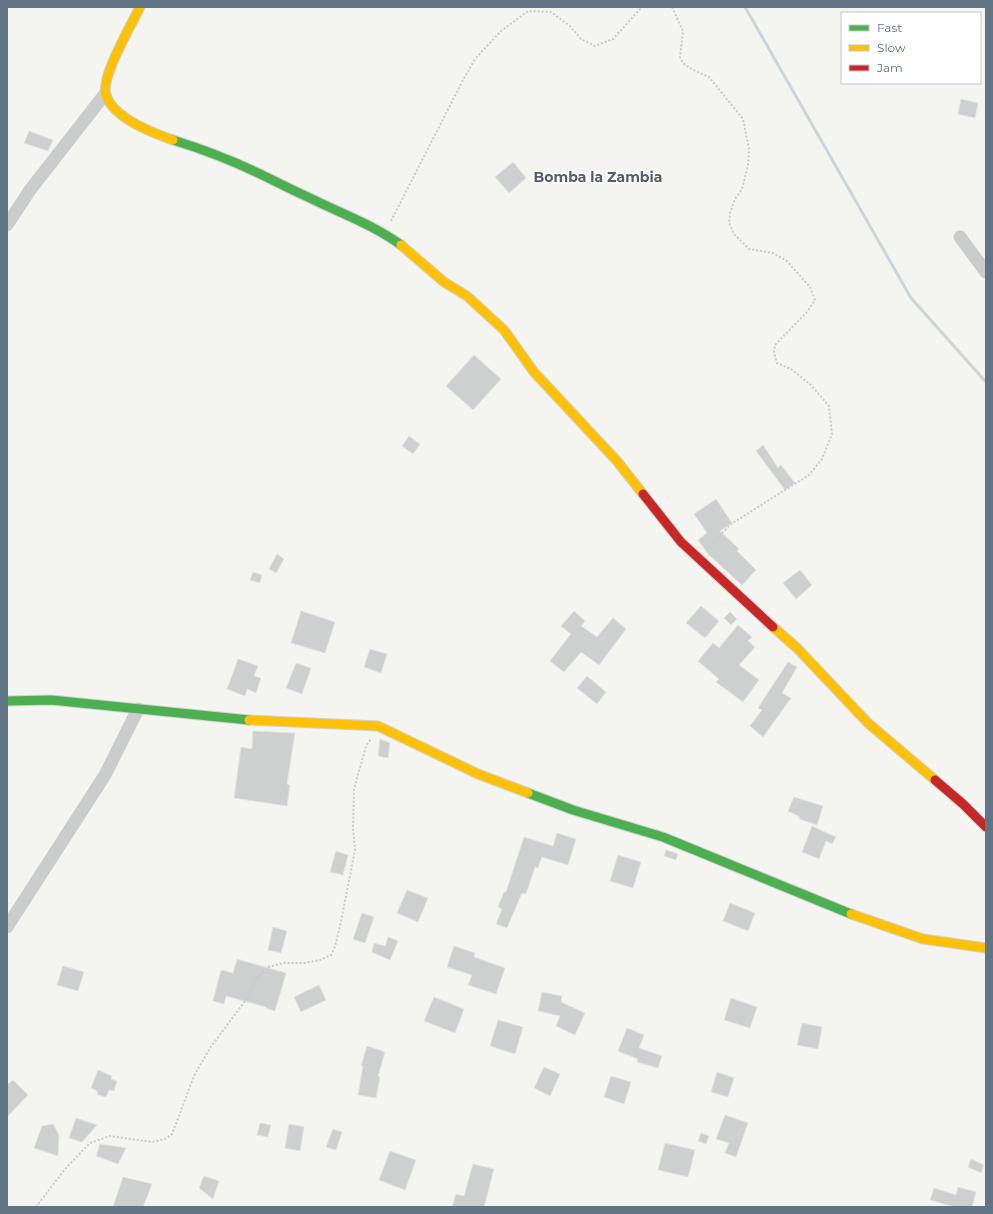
<svg xmlns="http://www.w3.org/2000/svg" width="993" height="1214" font-family="Montserrat,sans-serif">
	<rect width="100%" height="100%" fill="#f4f4f1"/>
	<g fill="none" stroke-linecap="round" stroke-linejoin="round">
		<path stroke="#ced5d8" stroke-width="3" d="M745,7L911,298L986,382"/>
	</g>
	<g fill="#ced0cf" stroke="#e3e3e1">
		<path d="M961,99L978,103L975,118L958,114Z"/>
		<path d="M29,131L53,140L48,151L24,143Z"/>
		<path d="M513,162L526,178L509,193L495,177Z"/>
		<path d="M474,355L501,379L473,410L446,386Z"/>
		<path d="M409,436L420,444L413,454L402,446Z"/>
		<path d="M763,445L778,468L781,465L795,483L785,490L756,451Z"/>
		<path d="M716,499L732,523L720,531L739,549L737,551L756,570L742,585L708,554L698,540L707,533L694,514Z"/>
		<path d="M277,554L284,559L276,573L269,569Z"/>
		<path d="M800,570L812,585L796,599L783,583Z"/>
		<path d="M253,572L262,575L260,583L250,580Z"/>
		<path d="M701,606L719,621L705,638L686,623Z"/>
		<path d="M301,611L335,622L325,653L291,643Z"/>
		<path d="M574,611L585,621L581,626L597,637L613,618L626,629L599,665L581,652L564,672L550,661L571,634L561,626Z"/>
		<path d="M730,612L737,619L731,625L724,618Z"/>
		<path d="M738,625L752,637L748,641L755,647L739,665L759,680L743,702L716,682L719,679L698,661L713,643L719,648Z"/>
		<path d="M370,649L387,654L381,673L364,667Z"/>
		<path d="M238,659L258,666L254,676L261,678L256,693L247,689L245,696L227,689Z"/>
		<path d="M788,662L797,667L782,693L791,698L763,737L750,726L762,710L758,708Z"/>
		<path d="M296,663L311,668L302,694L286,688Z"/>
		<path d="M587,676L606,692L597,704L577,688Z"/>
		<path d="M253,731L295,733L287,784L290,785L287,806L234,798L241,747L252,749Z"/>
		<path d="M380,739L390,743L388,758L378,756Z"/>
		<path d="M794,797L823,806L817,825L799,819L800,817L788,811Z"/>
		<path d="M812,826L836,837L832,844L826,841L819,859L802,852Z"/>
		<path d="M557,833L576,839L568,865L542,857L538,868L535,867L526,894L522,893L507,928L496,924L502,909L498,907L504,892H506L524,837L553,846Z"/>
		<path d="M666,850L678,854L676,860L664,856Z"/>
		<path d="M336,851L348,855L343,875L330,872Z"/>
		<path d="M618,855L641,862L633,888L610,881Z"/>
		<path d="M407,890L428,898L418,922L397,913Z"/>
		<path d="M730,903L755,913L748,931L723,921Z"/>
		<path d="M362,913L374,917L365,943L353,939Z"/>
		<path d="M273,927L287,931L281,953L268,950Z"/>
		<path d="M388,937L398,941L390,960L372,952L374,943L385,946Z"/>
		<path d="M454,946L475,953L474,957L505,968L496,994L468,985L472,975L447,967Z"/>
		<path d="M237,959L286,973L275,1011L266,1008V1007L226,996L224,1004L213,1001L221,970L233,973Z"/>
		<path d="M63,966L84,972L78,991L57,985Z"/>
		<path d="M319,985L326,1000L301,1012L294,997Z"/>
		<path d="M542,992L562,996L561,1002L585,1013L575,1035L556,1026L560,1016L538,1011Z"/>
		<path d="M434,997L464,1009L455,1033L424,1021Z"/>
		<path d="M731,998L757,1007L750,1028L724,1020Z"/>
		<path d="M498,1020L523,1027L515,1054L490,1046Z"/>
		<path d="M802,1023L822,1027L818,1049L797,1045Z"/>
		<path d="M627,1028L644,1035L639,1048L662,1056L658,1068L637,1062L638,1059L618,1051Z"/>
		<path d="M367,1046L385,1052L378,1076L380,1077L376,1098L358,1095L363,1066H361Z"/>
		<path d="M544,1067L560,1074L550,1096L534,1088Z"/>
		<path d="M98,1070L112,1076L111,1079L117,1081L114,1091L109,1090L106,1097L98,1095L97,1091L91,1088Z"/>
		<path d="M717,1072L734,1078L728,1097L711,1092Z"/>
		<path d="M611,1076L631,1082L624,1104L604,1097Z"/>
		<path d="M13,1080L28,1095L7,1117V1085Z"/>
		<path d="M725,1115L748,1123L736,1157L725,1153L729,1143L716,1139Z"/>
		<path d="M76,1118L97,1125L82,1142L69,1138Z"/>
		<path d="M260,1123L271,1125L268,1137L257,1135Z"/>
		<path d="M53,1124L59,1135L58,1156L34,1148L42,1126Z"/>
		<path d="M289,1124L304,1127L300,1151L285,1148Z"/>
		<path d="M333,1129L342,1132L336,1150L326,1147Z"/>
		<path d="M701,1133L709,1136L706,1144L698,1141Z"/>
		<path d="M665,1143L695,1150L688,1177L658,1170Z"/>
		<path d="M100,1144L126,1148L118,1164L96,1156Z"/>
		<path d="M390,1151L416,1160L405,1190L379,1180Z"/>
		<path d="M971,1159L984,1165L981,1173L968,1167Z"/>
		<path d="M473,1164L494,1169L484,1207H452L456,1194L464,1196Z"/>
		<path d="M204,1176L219,1181L213,1199L199,1188Z"/>
		<path d="M123,1177L152,1184L143,1207H113Z"/>
		<path d="M958,1187L976,1192L972,1207H955L930,1200L934,1188L956,1195Z"/>
	</g>
	<g fill="none" stroke-linecap="round" stroke-linejoin="round">
		<defs>
			<g id="fast">
				<path d="M173,140C202,149 231,160 258,173C275,181 292,190 310,198C342,214 372,224 401,245"/>
				<path d="M7,701L51,700L249,720"/>
				<path d="M528,793L573,810L663,837L851,914"/>
			</g>
			<g id="slow">
				<path d="M140,7C132,24 100,78 106,95C113,118 153,133 173,140"/>
				<path d="M401,245L444,282L467,296L504,330L534,372L617,461L643,494"/>
				<path d="M773,627L797,648L868,723L935,780"/>
				<path d="M249,720L378,726L478,774L528,793"/>
				<path d="M851,914L923,939L986,948"/>
			</g>
			<g id="jam">
				<path d="M643,494L681,542L773,627"/>
				<path d="M935,780L963,804L986,827"/>
			</g>
		</defs>
		<use href="#fast" stroke="#d0d2d1" stroke-width="11"/>
		<use href="#slow" stroke="#d0d2d1" stroke-width="11"/>
		<use href="#jam" stroke="#d0d2d1" stroke-width="11"/>
		<g stroke="#c9caca" stroke-width="2" stroke-dasharray="2 2" stroke-linecap="butt">
			<path d="M672,7L683,31L680,57L683,63L693,70L709,77L743,119L749,150L748,165L742,189L735,199L730,213L729,223L734,234L749,249L773,253L787,261L810,287L815,300L807,312L775,345L774,353L777,363L791,369L811,385L829,406L832,434L822,459L809,475L731,524L707,549"/>
			<path d="M391,221L462,82L475,59L501,31L528,11L551,12L570,26L581,39L595,46L613,39L642,7"/>
			<path d="M36,1207L65,1169L90,1143L110,1136L152,1142L165,1139L172,1134L194,1076L210,1048L248,997L257,978L268,967L284,963H305L320,960L331,955L335,947L341,921L355,850L353,828L354,789L366,746L371,739"/>
		</g>
		<g stroke="#cbcdcd" stroke-width="13">
			<path d="M7,225L30,190L105,94"/>
			<path d="M960,237L986,272"/>
			<path d="M7,927L105,775L138,709"/>
		</g>
		<use href="#fast" stroke="#4caf50" stroke-width="9"/>
		<use href="#slow" stroke="#ffc107" stroke-width="9"/>
		<use href="#jam" stroke="#c62828" stroke-width="9"/>
	</g>
	<g text-anchor="middle" dominant-baseline="central" stroke-width="4" stroke-linejoin="round" paint-order="stroke">
		<g font-size="14" font-weight="bold" fill="#505e68" stroke="#fff">
			<text x="598" y="177">Bomba la Zambia</text>
		</g>
	</g>
	<rect width="993" height="1214" fill="none" stroke="#627584" stroke-width="16"/>
	<rect x="841" y="12" width="140" height="72" fill="#ffffff" stroke="#c0c8ce"/>
	<rect x="849" y="25" width="20" height="6" fill="#4caf50" stroke="#c0c8ce"/>
	<text x="877" y="32" font-size="12" fill="#627584">Fast</text>
	<rect x="849" y="45" width="20" height="6" fill="#ffc107" stroke="#c0c8ce"/>
	<text x="877" y="52" font-size="12" fill="#627584">Slow</text>
	<rect x="849" y="65" width="20" height="6" fill="#c62828" stroke="#c0c8ce"/>
	<text x="877" y="72" font-size="12" fill="#627584">Jam</text>
</svg>
